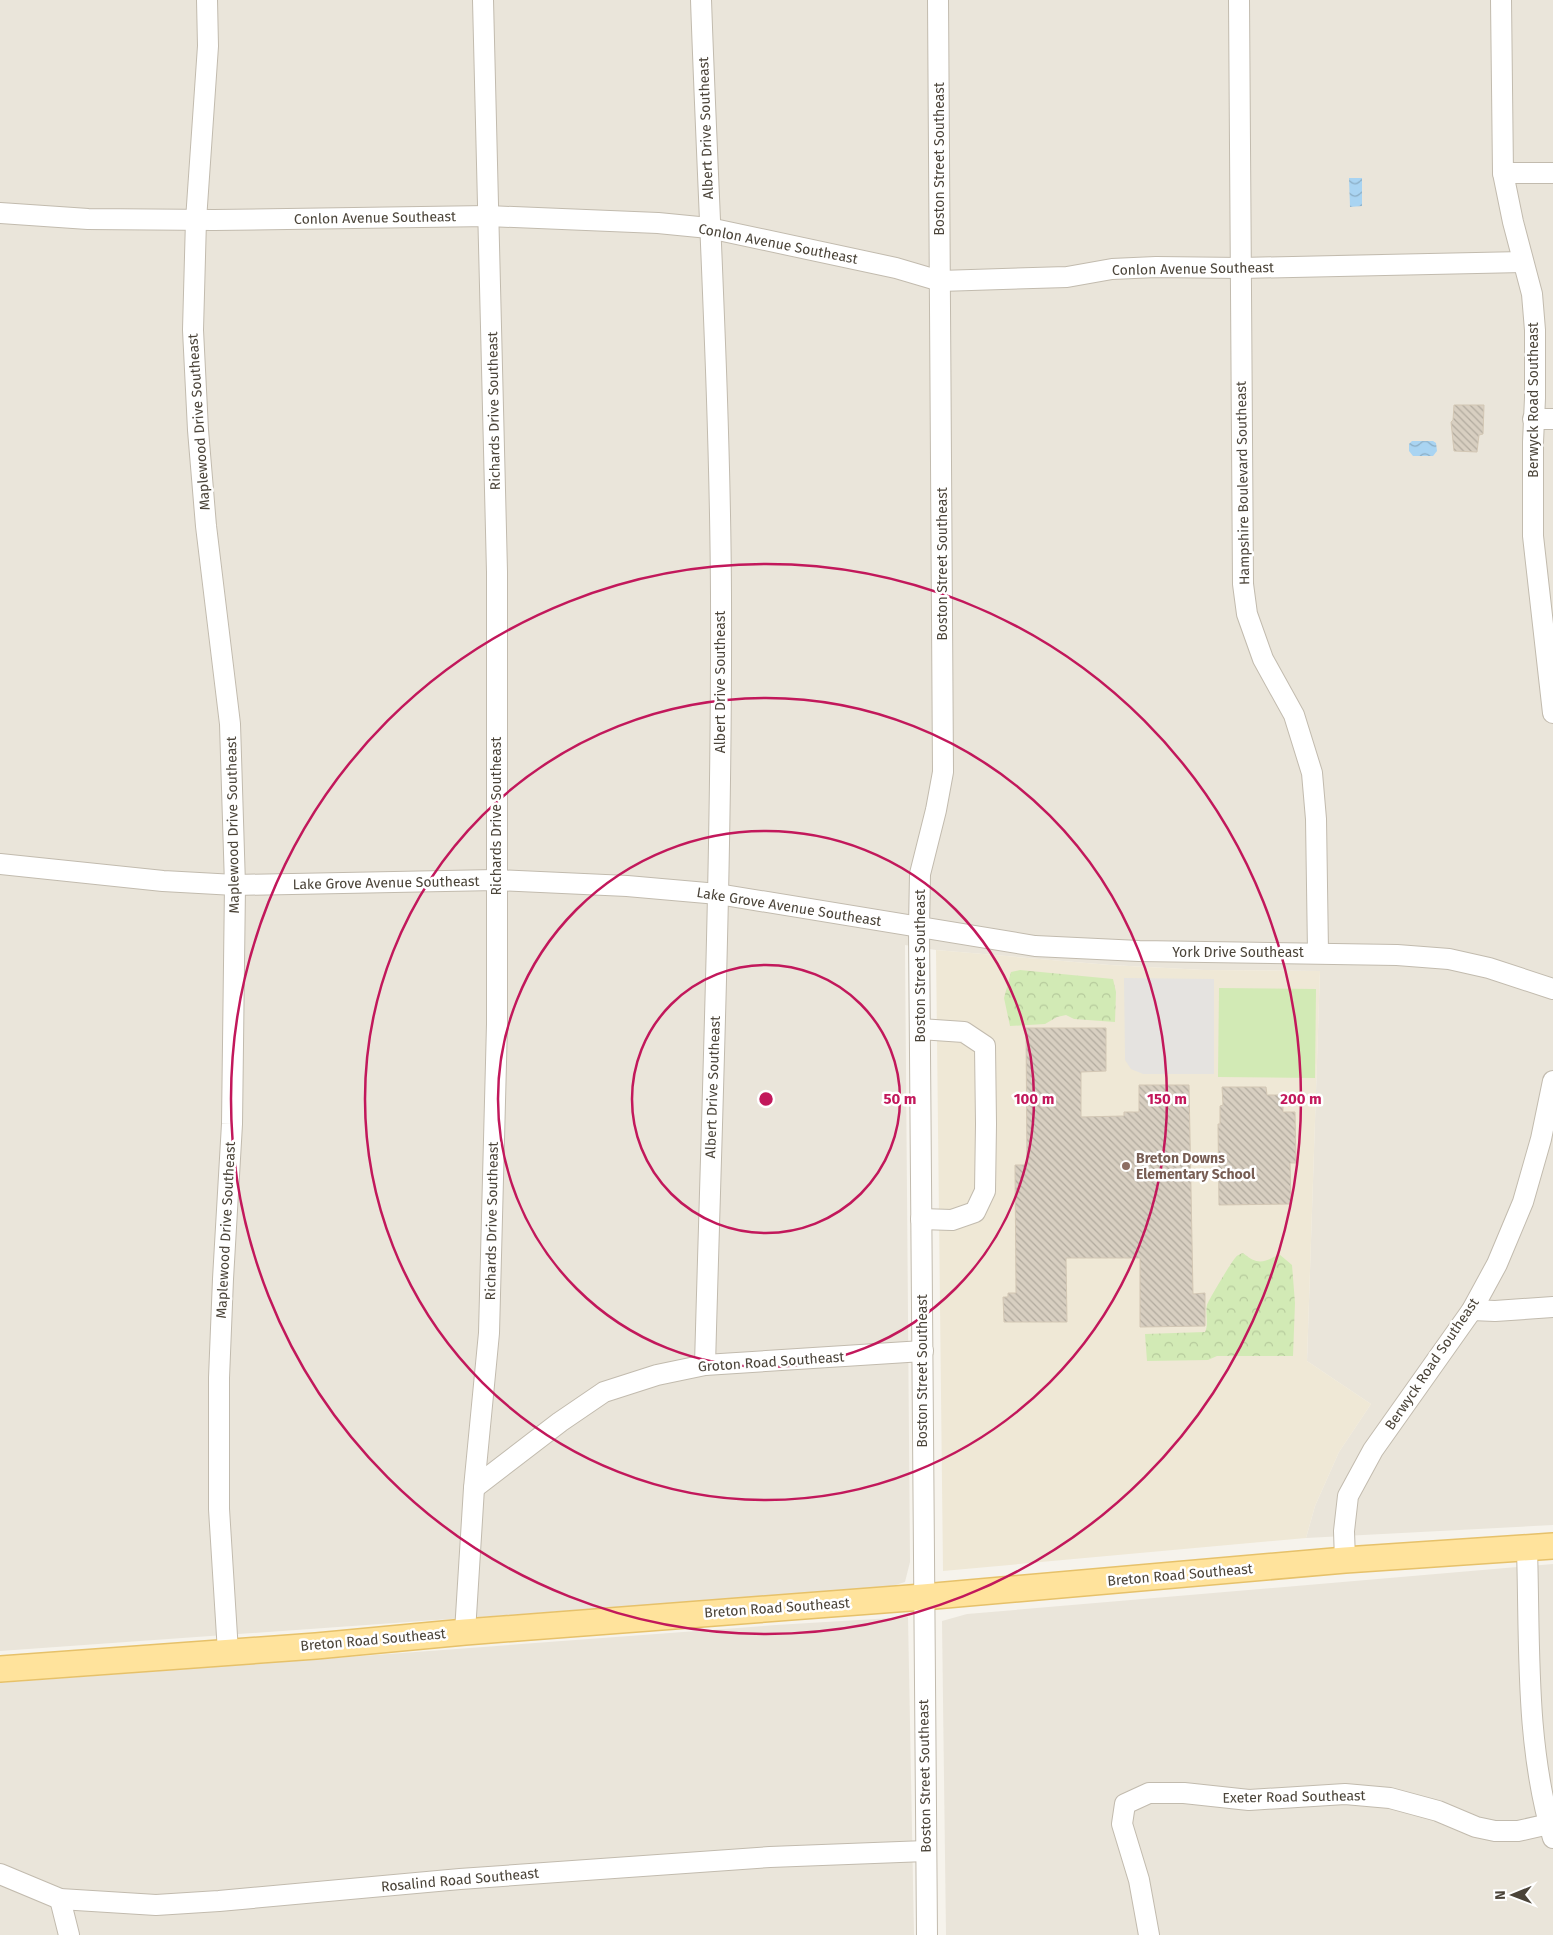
<svg xmlns="http://www.w3.org/2000/svg" width="1553" height="1935" font-family="'Fira Sans',sans-serif">
	<defs>
		<pattern id="park-crowns" width="20" height="18" patternUnits="userSpaceOnUse" patternTransform="scale(1.25)"><rect width="20" height="18" fill="#d2eab5"/><path d="M2 6a3 3 0 1 1 6 0M12 15a3 3 0 1 1 6 0" fill="none" stroke="#b6ca9c"/></pattern>
		<pattern id="water-waves" width="16" height="10" patternUnits="userSpaceOnUse" patternTransform="scale(1.25)"><rect width="16" height="10" fill="#a9d4f2"/><path d="M0 5q4-4 8 0t8 0" fill="none" stroke="#8caec5"/></pattern>
		<pattern id="building-back-hatch" width="6" height="6" patternUnits="userSpaceOnUse" patternTransform="scale(1.25)"><rect width="6" height="6" fill="#d8cfc1"/><path d="M-1 5l2 2M0 0l6 6M5-1l2 2" fill="none" stroke="#b1aa9e"/></pattern>
	</defs>
	<rect width="100%" height="100%" fill="#f6f3ec"/>
	<g fill="#eae5da">
		<path d="M0,0H1553V1525L1306,1538L1315,1506L1339,1452L1371,1404L1307,1361L1320,971L1204,970L1110,965L936,950L905,945L910,1562L905,1582L886,1588L0,1651Z"/>
		<path d="M1553,1564V1935H946L942,1621L967,1614Z"/>
		<path d="M908,1617L914,1935H0V1683L776,1625Z"/>
	</g>
	<path fill="#efe8d6" d="M936,950L1110,965L1204,970L1320,971L1307,1361L1371,1404L1339,1452L1315,1506L1306,1538L943,1571Z"/>
	<path fill="#d2eab5" d="M1219,988L1316,989L1315,1078L1218,1077Z"/>
	<g fill="url(#park-crowns)">
		<path d="M1020,970L1113,979L1116,992L1115,1022L1074,1019L1066,1015L1057,1017L1045,1024L1010,1026L1004,998L1011,972Z"/>
		<path d="M1243,1253C1257,1265 1264,1263 1279,1254L1292,1265L1295,1303L1293,1356H1217L1208,1360L1147,1361L1145,1334L1205,1332C1209,1324 1205,1314 1207,1305C1208,1301 1233,1259 1236,1257C1236,1256 1242,1253 1243,1253Z"/>
	</g>
	<path fill="#e5e3e0" d="M1124,978L1214,979V1074H1143L1131,1069L1125,1060Z"/>
	<g fill="url(#water-waves)">
		<path d="M1349,178H1362V206L1350,207Z"/>
		<path d="M1412,441H1433L1436,443L1437,451L1433,456H1413L1409,451V444Z"/>
	</g>
	<g fill="url(#building-back-hatch)" stroke="#d3c7b4">
		<path d="M1454,405H1484L1483,434L1479,435L1477,452L1454,451L1451,422L1453,420Z"/>
		<path d="M1026,1028H1106V1071L1081,1072V1117L1124,1116V1112H1139V1085H1189L1193,1294L1205,1293V1326L1140,1327V1258H1066L1067,1322H1004L1003,1297H1008V1293H1016L1015,1165H1027Z"/>
		<path d="M1222,1087H1266L1267,1095H1283V1112H1295L1296,1163H1290L1291,1204L1219,1205L1218,1124H1220V1106L1223,1105Z"/>
	</g>
	<g fill="none" stroke-linecap="round" stroke-linejoin="round">
		<defs>
			<g id="minor">
				<path d="M207,0L208,46L196,220L193,330L198,430L206,526L230,724L235,885L232,1124L223,1279L219,1378V1509L228,1652"/>
				<path d="M701,0C708,199 720,397 721,596C722,853 712,1109 705,1365"/>
				<path d="M1239,0L1243,584L1247,614L1263,659L1294,715L1312,773L1316,819L1318,952"/>
				<path d="M1501,0L1503,173L1513,222L1532,294L1535,330V398L1533,442V536L1553,713"/>
				<path d="M1503,173H1553"/>
				<path d="M0,213L88,219L214,220L488,216L658,223L709,228L896,268L940,281L1067,277L1112,269L1156,267L1241,268L1523,262"/>
				<path d="M1533,419H1553"/>
				<path d="M0,864L163,881L235,885L496,880L627,886L718,894L1035,946L1139,951L1397,955L1449,959L1489,968L1553,989"/>
				<path d="M920,1029L964,1032L985,1046L986,1124L985,1191L975,1212L952,1220L921,1219"/>
				<path d="M1472,1310L1495,1311L1553,1307"/>
				<path d="M474,1488L560,1422L604,1392L657,1375L705,1365L923,1351"/>
				<path d="M1527,1549C1530,1646 1525,1744 1553,1838"/>
				<path d="M1345,1560L1344,1531L1348,1496L1373,1450L1472,1310L1497,1264L1523,1202L1541,1139L1553,1081"/>
				<path d="M465,1632L474,1488L489,1333L497,1024V572L483,0"/>
				<path d="M0,1874L60,1899L156,1905L219,1901L460,1879L770,1857L926,1851"/>
				<path d="M60,1899L69,1935"/>
				<path d="M927,1935L919,928L920,874L936,810L943,772L938,0"/>
				<path d="M1149,1935L1139,1880L1122,1824L1125,1804L1149,1793H1184L1249,1800L1345,1794L1390,1798L1438,1811L1476,1827L1495,1831H1518L1549,1824"/>
			</g>
			<path id="major" d="M0,1669L316,1646L465,1632L923,1597L1345,1560L1553,1546"/>
		</defs>
		<use href="#minor" stroke="#c2bbae" stroke-width="22"/>
		<use href="#major" stroke="#e6c16a" stroke-width="28"/>
		<use href="#minor" stroke="#fff" stroke-width="20"/>
		<use href="#major" stroke="#ffe39c" stroke-width="25"/>
	</g>
	<g fill="none" stroke="#c2185b" stroke-width="2.5">
		<circle cx="766" cy="1099" r="134"/>
		<circle cx="766" cy="1099" r="268"/>
		<circle cx="766" cy="1099" r="401"/>
		<circle cx="766" cy="1099" r="535"/>
	</g>
	<circle fill="#8d6e63" stroke="#fff" stroke-width="2" cx="1126" cy="1166" r="5"/>
	<g text-anchor="middle" dominant-baseline="central" stroke-width="5" stroke-linejoin="round" paint-order="stroke">
		<g font-size="14" fill="#4b4439" stroke="#fff">
			<text transform="translate(706 128) rotate(-92)">Albert Drive Southeast</text>
			<text transform="translate(939 159) rotate(-90)">Boston Street Southeast</text>
			<text transform="translate(375 218) rotate(-1)">Conlon Avenue Southeast</text>
			<text transform="translate(778 244) rotate(11)">Conlon Avenue Southeast</text>
			<text transform="translate(1193 269) rotate(-1)">Conlon Avenue Southeast</text>
			<text transform="translate(1533 400) rotate(-90)">Berwyck Road Southeast</text>
			<text transform="translate(494 411) rotate(-91)">Richards Drive Southeast</text>
			<text transform="translate(199 422) rotate(-94)">Maplewood Drive Southeast</text>
			<text transform="translate(1243 483) rotate(-91)">Hampshire Boulevard Southeast</text>
			<text transform="translate(942 564) rotate(-90)">Boston Street Southeast</text>
			<text transform="translate(720 682) rotate(-90)">Albert Drive Southeast</text>
			<text transform="translate(496 816) rotate(-90)">Richards Drive Southeast</text>
			<text transform="translate(233 825) rotate(-91)">Maplewood Drive Southeast</text>
			<text transform="translate(386 883) rotate(-1)">Lake Grove Avenue Southeast</text>
			<text transform="translate(789 907) rotate(9)">Lake Grove Avenue Southeast</text>
			<text x="1238" y="952">York Drive Southeast</text>
			<text transform="translate(920 966) rotate(-90)">Boston Street Southeast</text>
			<text transform="translate(713 1087) rotate(-88)">Albert Drive Southeast</text>
			<text transform="translate(492 1221) rotate(-89)">Richards Drive Southeast</text>
			<text transform="translate(226 1230) rotate(-87)">Maplewood Drive Southeast</text>
			<text transform="translate(771 1362) rotate(-4)">Groton Road Southeast</text>
			<text transform="translate(1432 1364) rotate(-56)">Berwyck Road Southeast</text>
			<text transform="translate(922 1371) rotate(-90)">Boston Street Southeast</text>
			<text transform="translate(1180 1575) rotate(-5)">Breton Road Southeast</text>
			<text transform="translate(777 1608) rotate(-4)">Breton Road Southeast</text>
			<text transform="translate(373 1640) rotate(-5)">Breton Road Southeast</text>
			<text transform="translate(925 1776) rotate(-91)">Boston Street Southeast</text>
			<text transform="translate(1294 1797) rotate(-1)">Exeter Road Southeast</text>
			<text transform="translate(460 1880) rotate(-5)">Rosalind Road Southeast</text>
		</g>
		<g font-size="14" font-weight="bold" fill="#785e54" stroke="#fff" text-anchor="start">
			<text x="1136" y="1158">Breton Downs<tspan x="1136" dy="16">Elementary School</tspan></text>
		</g>
	</g>
	<circle cx="766" cy="1099" r="8" fill="#c2185b" stroke="#fff" stroke-width="2.5"/>
	<g font-size="15" text-anchor="middle" font-weight="bold" fill="#c2185b" stroke="#fff" stroke-width="5" stroke-linejoin="round" paint-order="stroke">
		<text x="900" y="1104">50 m</text>
		<text x="1034" y="1104">100 m</text>
		<text x="1167" y="1104">150 m</text>
		<text x="1301" y="1104">200 m</text>
	</g>
	<g transform="translate(1513 1895) rotate(269)" stroke="#ffffff" stroke-width="4" paint-order="stroke">
	<path d="M0-4L9 19L0 12L-9 19Z" fill="#4b4439"/>
	<text y="-8" font-size="14" font-weight="bold" text-anchor="middle" fill="#4b4439">N</text>
	</g>
</svg>
